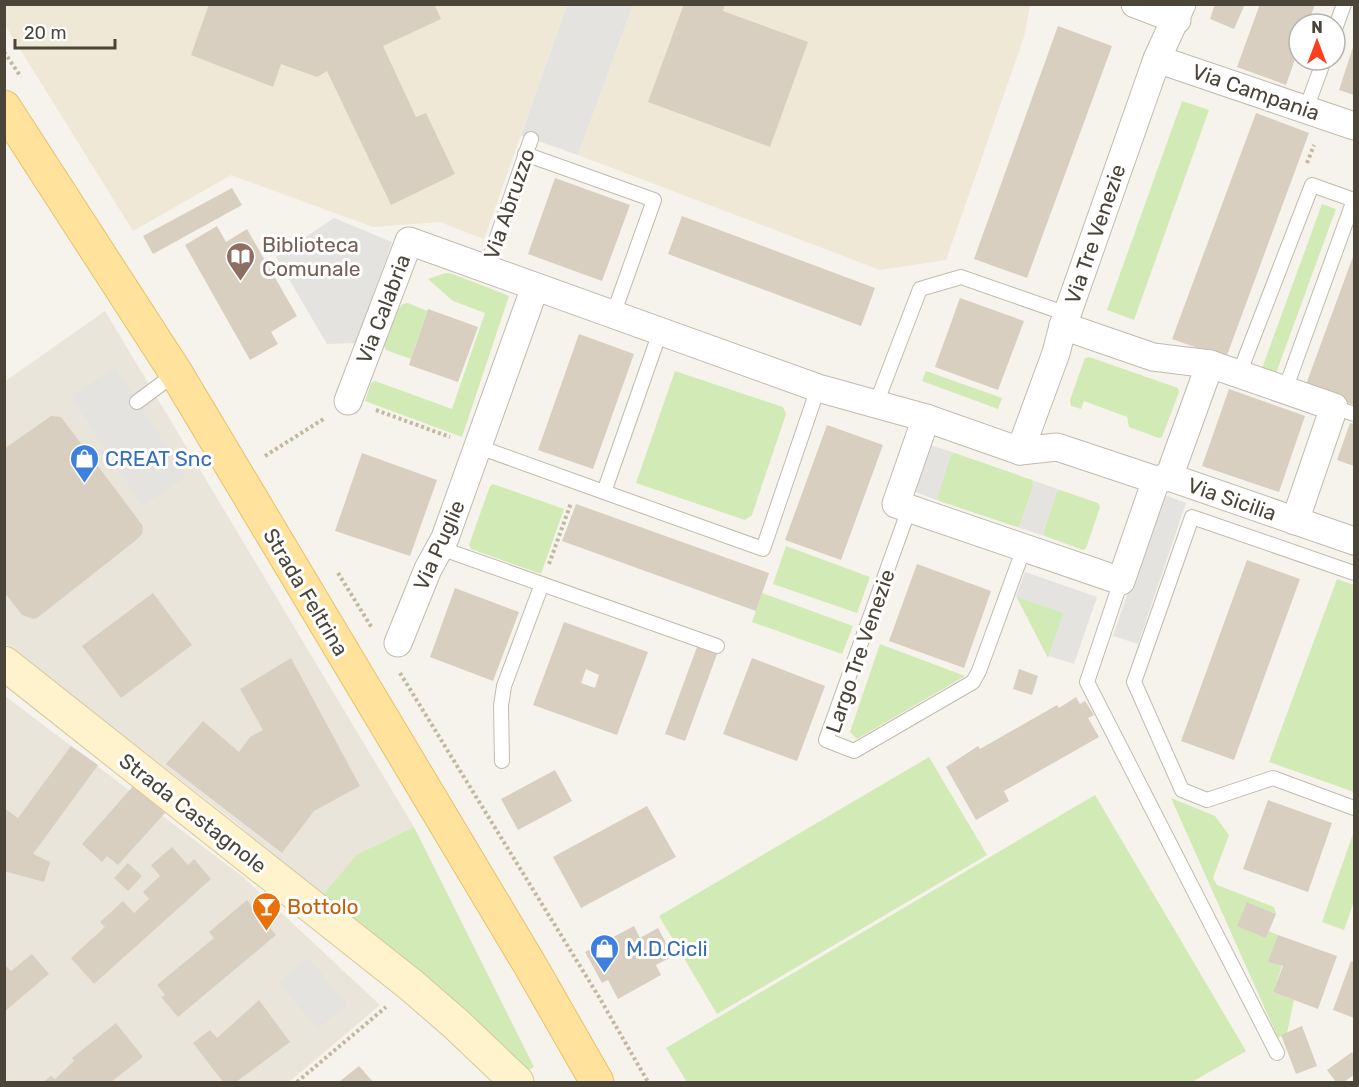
<svg xmlns="http://www.w3.org/2000/svg" width="1359" height="1087" font-family="Rubik,sans-serif">
	<rect width="100%" height="100%" fill="#f6f3ec"/>
	<g fill="#eae5da">
		<path d="M105,311L414,827L356,855L318,901L240,826L5,643L4,382Z"/>
		<path d="M4,695L243,877L380,1005L289,1082H5Z"/>
	</g>
	<g fill="#efe8d6">
		<path d="M5,4L567,5L484,239L440,222L373,227L231,175L133,231L5,25Z"/>
		<path d="M633,5H1030L1024,37L946,260L880,270L578,155Z"/>
	</g>
	<g fill="#d2eab5">
		<path d="M1182,101L1209,110L1134,320L1107,310Z"/>
		<path d="M1322,204L1336,209L1275,376L1261,371Z"/>
		<path d="M446,273L453,274L509,296L462,437L365,401L371,383L375,381L452,409L485,313L453,301L428,279Z"/>
		<path d="M408,303L427,311L411,359L386,350L384,346L398,309L403,304Z"/>
		<path d="M1089,357L1178,388L1179,392L1162,437L1159,438L1129,427L1127,417L1084,401L1081,409L1071,406L1070,400L1085,358Z"/>
		<path d="M675,371L783,407L786,414L752,515L745,520L636,483Z"/>
		<path d="M926,371L1002,398L998,409L922,381Z"/>
		<path d="M955,453L1032,480L1034,484L1020,525L1017,527L939,501L937,496L951,455Z"/>
		<path d="M493,484L564,509L541,574L471,549L469,545L490,486Z"/>
		<path d="M1060,490L1098,503L1100,507L1086,548L1083,550L1045,536L1043,533L1057,491Z"/>
		<path d="M786,546L870,577L857,613L773,584Z"/>
		<path d="M1337,579L1354,585V792L1269,762Z"/>
		<path d="M762,593L853,626L842,654L752,622Z"/>
		<path d="M1016,596L1064,613L1048,658Z"/>
		<path d="M880,644L965,676L857,739L850,732Z"/>
		<path d="M929,757L987,855L717,1014L659,916Z"/>
		<path d="M1095,795L1246,1051L1192,1082H687L666,1048Z"/>
		<path d="M1171,798L1215,816L1229,835L1213,878L1217,885L1274,907L1276,914L1247,902L1266,938L1269,931L1278,935L1269,962L1282,966L1273,992L1294,1000L1287,1033L1278,1038Z"/>
		<path d="M414,827L534,1067L528,1070L318,901L356,855Z"/>
		<path d="M1354,831V901L1344,930L1322,922Z"/>
	</g>
	<g fill="#e5e3e0">
		<path d="M567,5H633L578,155L521,135Z"/>
		<path d="M334,218L392,242L356,343L327,344L276,257Z"/>
		<path d="M115,367L186,477L142,506L71,396Z"/>
		<path d="M930,445L955,453L951,455L938,496L939,501L913,491Z"/>
		<path d="M1032,480L1060,490L1057,491L1043,532L1045,536L1017,527L1020,525L1034,484Z"/>
		<path d="M1162,494L1186,503L1138,644L1113,636Z"/>
		<path d="M1025,572L1097,597L1074,664L1049,656L1063,613L1016,596Z"/>
		<path d="M309,958L347,1005L317,1029L279,982Z"/>
	</g>
	<g fill="#d8cfc1" fill-rule="evenodd">
		<path d="M209,4H434L441,19L383,46L416,117L426,113L455,174L391,205L327,71L317,77L281,64L273,87L191,55Z"/>
		<path d="M684,4H725L723,11L808,42L770,147L648,102Z"/>
		<path d="M1215,4H1245L1234,29L1210,19Z"/>
		<path d="M1260,4H1315L1308,24H1299V48L1286,85L1237,67Z"/>
		<path d="M1058,26L1112,46L1027,278L974,259Z"/>
		<path d="M1354,44V95L1339,90Z"/>
		<path d="M1256,113L1309,133L1226,358L1172,339Z"/>
		<path d="M555,178L630,205L602,281L528,254Z"/>
		<path d="M232,188L242,205L153,254L143,236Z"/>
		<path d="M682,216L875,288L861,326L668,254Z"/>
		<path d="M217,226L226,242L247,229L297,316L271,332L278,344L250,360L185,245Z"/>
		<path d="M1354,254V405L1305,387Z"/>
		<path d="M960,298L1024,321L998,390L935,367Z"/>
		<path d="M428,309L478,327L458,382L409,365Z"/>
		<path d="M579,334L634,354L593,469L538,450Z"/>
		<path d="M1229,389L1305,416L1279,492L1202,466Z"/>
		<path d="M51,416L61,417L143,526L142,534L135,541L37,618L33,619L22,615L4,592V449Z"/>
		<path d="M1350,423L1354,424V466L1337,460Z"/>
		<path d="M827,425L883,445L841,560L785,540Z"/>
		<path d="M362,453L437,480L410,556L335,531Z"/>
		<path d="M576,504L769,573L756,611L562,541Z"/>
		<path d="M1247,560L1300,579L1234,760L1181,741Z"/>
		<path d="M917,564L991,591L964,668L889,641Z"/>
		<path d="M455,588L519,612L493,681L430,657Z"/>
		<path d="M153,593L192,645L121,698L82,646Z"/>
		<path d="M564,622L648,652L617,735L533,705ZM586,669L599,675L595,688L581,683Z"/>
		<path d="M697,647L717,654L685,741L665,734Z"/>
		<path d="M291,658L360,786L314,811L282,853L166,764L203,721L239,752L250,737L263,730L240,689Z"/>
		<path d="M752,658L825,686L797,761L723,734Z"/>
		<path d="M1019,669L1038,676L1032,695L1013,689Z"/>
		<path d="M1076,697L1080,704L1085,701L1094,715L1088,718L1099,737L1004,791L1009,801L976,820L946,767L978,746L980,749L1057,705L1059,708Z"/>
		<path d="M71,746L98,765L33,854L50,862L44,882L4,871V808L18,818Z"/>
		<path d="M555,770L572,801L518,830L501,799Z"/>
		<path d="M134,785L165,813L118,865L107,856L102,862L82,844Z"/>
		<path d="M1268,800L1332,823L1308,892L1243,869Z"/>
		<path d="M647,806L676,857L581,908L553,857Z"/>
		<path d="M172,847L188,865L194,859L211,879L94,984L71,958L105,927L100,922L123,901L134,913L149,899L143,892L160,876L151,865Z"/>
		<path d="M128,863L142,876L128,891L114,878Z"/>
		<path d="M247,900L276,935L178,1017L161,997L165,995L157,985L214,938L209,932Z"/>
		<path d="M1247,902L1276,914L1266,938L1237,926Z"/>
		<path d="M634,926L640,938L658,928L673,956L656,965L661,975L618,999L608,980L602,983L585,952Z"/>
		<path d="M1278,935L1337,956L1318,1009L1273,992L1283,966L1268,962Z"/>
		<path d="M32,954L49,974L4,1012V964L11,971Z"/>
		<path d="M1351,961L1354,962V1018L1333,1010Z"/>
		<path d="M259,1000L290,1042L236,1082H223L193,1043L210,1030L217,1038Z"/>
		<path d="M116,1023L143,1057L111,1082H43L51,1076L55,1079L74,1061L72,1058Z"/>
		<path d="M1302,1026L1317,1066L1296,1074L1281,1035Z"/>
		<path d="M1352,1052L1354,1055V1075L1344,1082H1336L1327,1070Z"/>
		<path d="M359,1066L373,1082H339Z"/>
	</g>
	<g fill="none" stroke-linecap="round" stroke-linejoin="round">
		<defs>
			<g id="service">
				<path d="M1335,29L1344,4"/>
				<path d="M1306,109L1324,60"/>
				<path d="M525,154L654,200L613,315"/>
				<path d="M486,269L531,139"/>
				<path d="M660,332L604,492L763,549L818,388"/>
				<path d="M1239,374L1312,185L1354,200L1285,390"/>
				<path d="M137,402L176,373"/>
				<path d="M876,404L920,289L961,277L1067,314"/>
				<path d="M1334,407L1354,414"/>
				<path d="M479,447L604,492"/>
				<path d="M909,509L826,740L854,751L973,682L979,671L1024,548"/>
				<path d="M440,548L717,646"/>
				<path d="M1354,573L1192,517L1134,682L1182,790L1207,800L1273,778L1354,808"/>
				<path d="M1121,581L1087,682L1277,1053"/>
				<path d="M502,761L501,706L504,686L542,584"/>
			</g>
			<g id="minor">
				<path d="M1135,4L1177,20"/>
				<path d="M1157,59L1354,126"/>
				<path d="M1063,326L1153,357L1210,364L1334,407L1295,521"/>
				<path d="M348,401L409,241L818,388L926,418"/>
				<path d="M926,418L1020,451L1057,447L1156,480L1121,581L896,504Z"/>
				<path d="M1020,451L1056,353L1063,326L1157,59L1182,4"/>
				<path d="M1169,477L1210,364"/>
				<path d="M1156,480L1169,477L1354,541"/>
				<path d="M398,643L428,569L445,538L535,287"/>
			</g>
			<path id="secondary" d="M4,663L411,985L456,1024L517,1082"/>
			<path id="primary" d="M4,107L176,373L530,965L597,1082"/>
		</defs>
		<use href="#service" stroke="#c2bbae" stroke-width="16"/>
		<use href="#minor" stroke="#c2bbae" stroke-width="29"/>
		<use href="#secondary" stroke="#d6c79b" stroke-width="35"/>
		<use href="#primary" stroke="#e6c16a" stroke-width="35"/>
		<g stroke="#c4b79f" stroke-width="4" stroke-dasharray="3 3" stroke-linecap="butt">
			<path d="M4,52L21,77"/>
			<path d="M1307,163L1314,145"/>
			<path d="M376,410L450,437"/>
			<path d="M265,456L325,418"/>
			<path d="M549,564L571,503"/>
			<path d="M338,573L372,628"/>
			<path d="M400,673L599,997L648,1082"/>
			<path d="M297,1082L386,1007"/>
		</g>
		<use href="#service" stroke="#fff" stroke-width="14"/>
		<use href="#minor" stroke="#fff" stroke-width="27"/>
		<use href="#secondary" stroke="#fff3cd" stroke-width="33"/>
		<use href="#primary" stroke="#ffe39c" stroke-width="33"/>
	</g>
	<defs>
		<symbol id="library-pin" viewBox="-11 -11 22 30"><path d="M0 17L-7.5 6A9.5 9.5 0 1 1 7.5 6Z" fill="#8d6e63" stroke="#fff"/><path d="M-6-4Q-3-5.5-.7-3.5V5Q-3 3-6 4ZM6-4Q3-5.5 .7-3.5V5Q3 3 6 4Z" fill="#fff"/></symbol>
		<symbol id="shop-pin" viewBox="-11 -11 22 30"><path d="M0 17L-7.5 6A9.5 9.5 0 1 1 7.5 6Z" fill="#3f7fe0" stroke="#fff"/><path d="M-5-2.5h2.3a2.7 3.5 0 0 1 5.4 0H5L5.5 6h-11ZM-1.5-2.5h3a1.5 2.3 0 0 0-3 0Z" fill="#fff"/></symbol>
		<symbol id="bar-pin" viewBox="-11 -11 22 30"><path d="M0 17L-7.5 6A9.5 9.5 0 1 1 7.5 6Z" fill="#e8710a" stroke="#fff"/><path d="M-6-5H6L.8 .8V4.5H3.5V6h-7V4.5H-.8V.8Z" fill="#fff"/></symbol>
	</defs>
	<g fill-rule="evenodd">
		<use href="#library-pin" x="224" y="240" width="33" height="45"/>
		<use href="#shop-pin" x="68" y="442" width="33" height="45"/>
		<use href="#bar-pin" x="250" y="890" width="33" height="45"/>
		<use href="#shop-pin" x="588" y="932" width="33" height="45"/>
	</g>
	<g text-anchor="middle" dominant-baseline="central" stroke-width="6" stroke-linejoin="round" paint-order="stroke">
		<g font-size="21" fill="#4b4439" stroke="#fff">
			<text transform="translate(1256 92) rotate(19)">Via Campania</text>
			<text transform="translate(509 204) rotate(-71)">Via Abruzzo</text>
			<text transform="translate(1095 234) rotate(-71)">Via Tre Venezie</text>
			<text transform="translate(383 309) rotate(-69)">Via Calabria</text>
			<text transform="translate(1232 499) rotate(19)">Via Sicilia</text>
			<text transform="translate(439 545) rotate(-66)">Via Puglie</text>
			<text transform="translate(306 592) rotate(59)">Strada Feltrina</text>
			<text transform="translate(860 651) rotate(-71)">Largo Tre Venezie</text>
			<text transform="translate(193 813) rotate(38)">Strada Castagnole</text>
		</g>
		<g font-size="21" fill="#785e54" stroke="#fff" text-anchor="start">
			<text x="262" y="244">Biblioteca<tspan x="262" dy="24">Comunale</tspan></text>
		</g>
		<g font-size="21" fill="#366cbe" stroke="#fff" text-anchor="start">
			<text x="105" y="458">CREAT Snc</text>
			<text x="626" y="948">M.D.Cicli</text>
		</g>
		<g font-size="21" fill="#c56008" stroke="#fff" text-anchor="start">
			<text x="287" y="906">Bottolo</text>
		</g>
	</g>
	<rect width="1359" height="1087" fill="none" stroke="#4b4439" stroke-width="12"/>
	<g transform="translate(1317 42)"><circle r="28" fill="#ffffff" stroke="#b7b4b0" stroke-width="1.5"/>
	<path d="M0-4.5L10 22L0 15L-10 22Z" fill="#fc3f1d"/>
	<text y="-9" font-size="16" font-weight="bold" text-anchor="middle" fill="#4b4439">N</text>
	</g>
	<path d="M15 39v9h100v-9" fill="none" stroke="#4b4439" stroke-width="3"/>
	<text x="24" y="39" font-size="18" fill="#4b4439" stroke="#ffffff" stroke-width="4.5" paint-order="stroke">20 m</text>
</svg>
